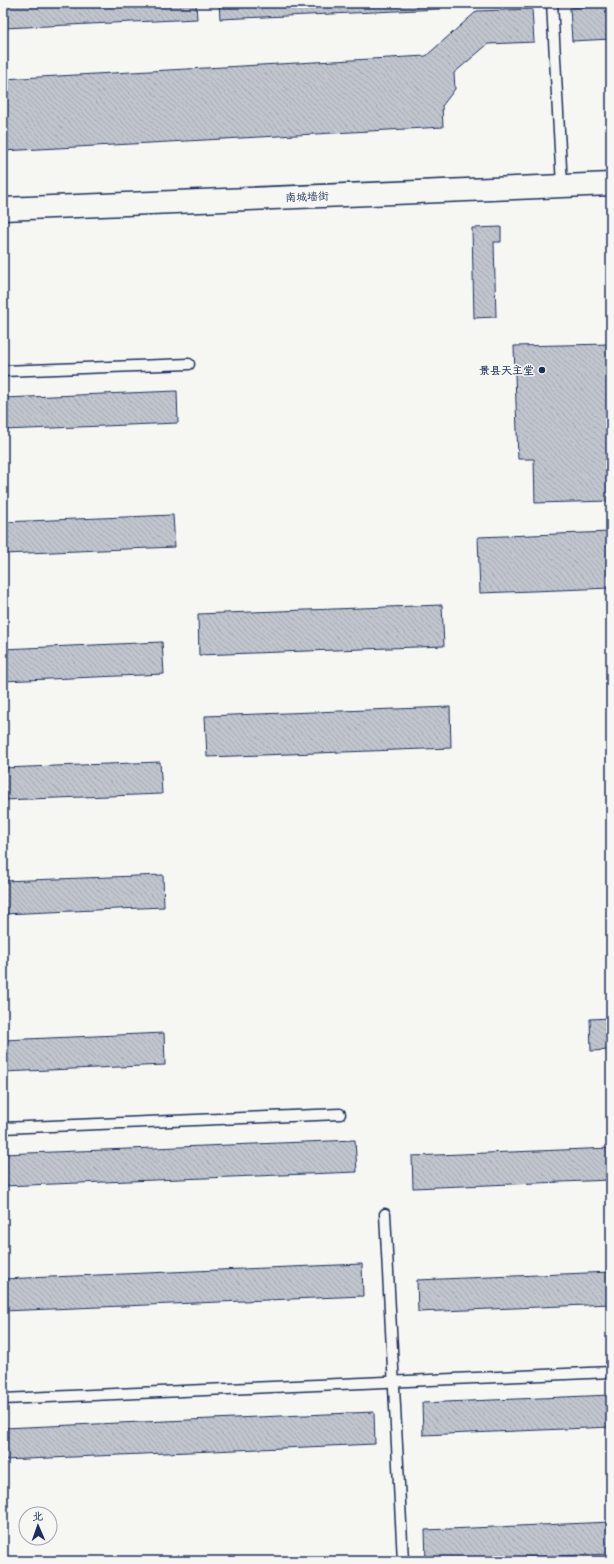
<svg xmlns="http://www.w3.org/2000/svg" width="614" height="1564" font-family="'Architects Daughter','LXGW WenKai TC',sans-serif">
	<defs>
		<pattern id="building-back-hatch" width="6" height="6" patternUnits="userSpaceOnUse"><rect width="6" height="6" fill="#c0c4cd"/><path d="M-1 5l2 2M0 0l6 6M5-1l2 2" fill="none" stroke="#a4a9b2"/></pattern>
	</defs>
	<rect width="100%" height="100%" fill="#f6f6f2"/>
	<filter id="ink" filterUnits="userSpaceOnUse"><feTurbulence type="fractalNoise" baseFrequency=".025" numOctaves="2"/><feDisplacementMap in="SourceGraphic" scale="8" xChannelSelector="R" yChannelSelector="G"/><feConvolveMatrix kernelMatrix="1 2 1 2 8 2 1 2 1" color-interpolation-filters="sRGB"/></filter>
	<g filter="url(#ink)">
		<g fill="url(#building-back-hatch)" stroke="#1b2f5e">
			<path d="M3,3H196L197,19L4,28Z"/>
			<path d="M219,3H440V9L220,19Z"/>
			<path d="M611,5V39L572,41L570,8Z"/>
			<path d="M532,9L534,42L488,44L454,73L455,89L442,106L443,127L3,151V79L426,56L477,11Z"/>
			<path d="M501,227V242H494L496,317L474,318L472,228Z"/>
			<path d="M611,344V501L535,503L534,459H518L514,346Z"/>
			<path d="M177,391L178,423L3,430V398Z"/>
			<path d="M173,515L175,547L3,554V522Z"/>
			<path d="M611,532V588L480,593L478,537Z"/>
			<path d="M442,605L444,646L199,655L198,614Z"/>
			<path d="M162,642L164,674L3,681V649Z"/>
			<path d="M450,707L451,748L207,757L205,716Z"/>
			<path d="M160,762L162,794L3,800V768Z"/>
			<path d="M163,875L164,907L3,914V881Z"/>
			<path d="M611,1018V1050L591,1051L590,1019Z"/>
			<path d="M164,1033L165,1065L3,1072V1040Z"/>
			<path d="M355,1140L357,1172L3,1186V1154Z"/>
			<path d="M611,1148V1180L413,1188L412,1156Z"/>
			<path d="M362,1264L363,1296L3,1311V1279Z"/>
			<path d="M611,1272V1304L418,1312L417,1280Z"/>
			<path d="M611,1395V1427L423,1435L422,1403Z"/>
			<path d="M374,1412L375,1444L3,1460V1428Z"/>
			<path d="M611,1522V1554L426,1561L425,1530Z"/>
		</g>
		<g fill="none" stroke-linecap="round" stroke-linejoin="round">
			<defs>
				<g id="lane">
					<path d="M552,3L562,186"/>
					<path d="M3,371L189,364"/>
					<path d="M3,1128L340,1114"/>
					<path d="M385,1214L403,1561"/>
					<path d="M3,1399L611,1372"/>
				</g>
				<path id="secondary" d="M3,209L611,184"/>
			</defs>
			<use href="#lane" stroke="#1b2f5e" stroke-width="13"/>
			<use href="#secondary" stroke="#1b2f5e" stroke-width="25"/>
			<use href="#lane" stroke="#f6f6f2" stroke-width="10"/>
			<use href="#secondary" stroke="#f6f6f2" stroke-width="22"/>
		</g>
	</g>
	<circle fill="#1b2f5e" stroke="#f6f6f2" stroke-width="1.5" cx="542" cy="370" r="4"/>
	<g text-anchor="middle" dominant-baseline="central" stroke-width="3" stroke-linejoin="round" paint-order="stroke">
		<g font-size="11" fill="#1b2f5e" stroke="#f6f6f2">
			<text transform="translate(307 197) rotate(-2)">南城墙街</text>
		</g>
		<g font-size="11" font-weight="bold" fill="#1b2f5e" stroke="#f6f6f2" text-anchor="end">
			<text x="534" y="370">景县天主堂</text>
		</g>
	</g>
	<rect width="614" height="1564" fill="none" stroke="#f6f6f2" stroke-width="16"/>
	<rect x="8" y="8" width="598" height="1548" fill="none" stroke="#1b2f5e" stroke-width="1.5" filter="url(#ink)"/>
	<g transform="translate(38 1526) rotate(358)"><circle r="19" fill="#f6f6f2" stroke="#9ea6b7"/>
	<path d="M0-3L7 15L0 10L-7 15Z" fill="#1b2f5e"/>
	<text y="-6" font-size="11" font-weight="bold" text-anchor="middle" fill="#1b2f5e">北</text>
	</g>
</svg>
